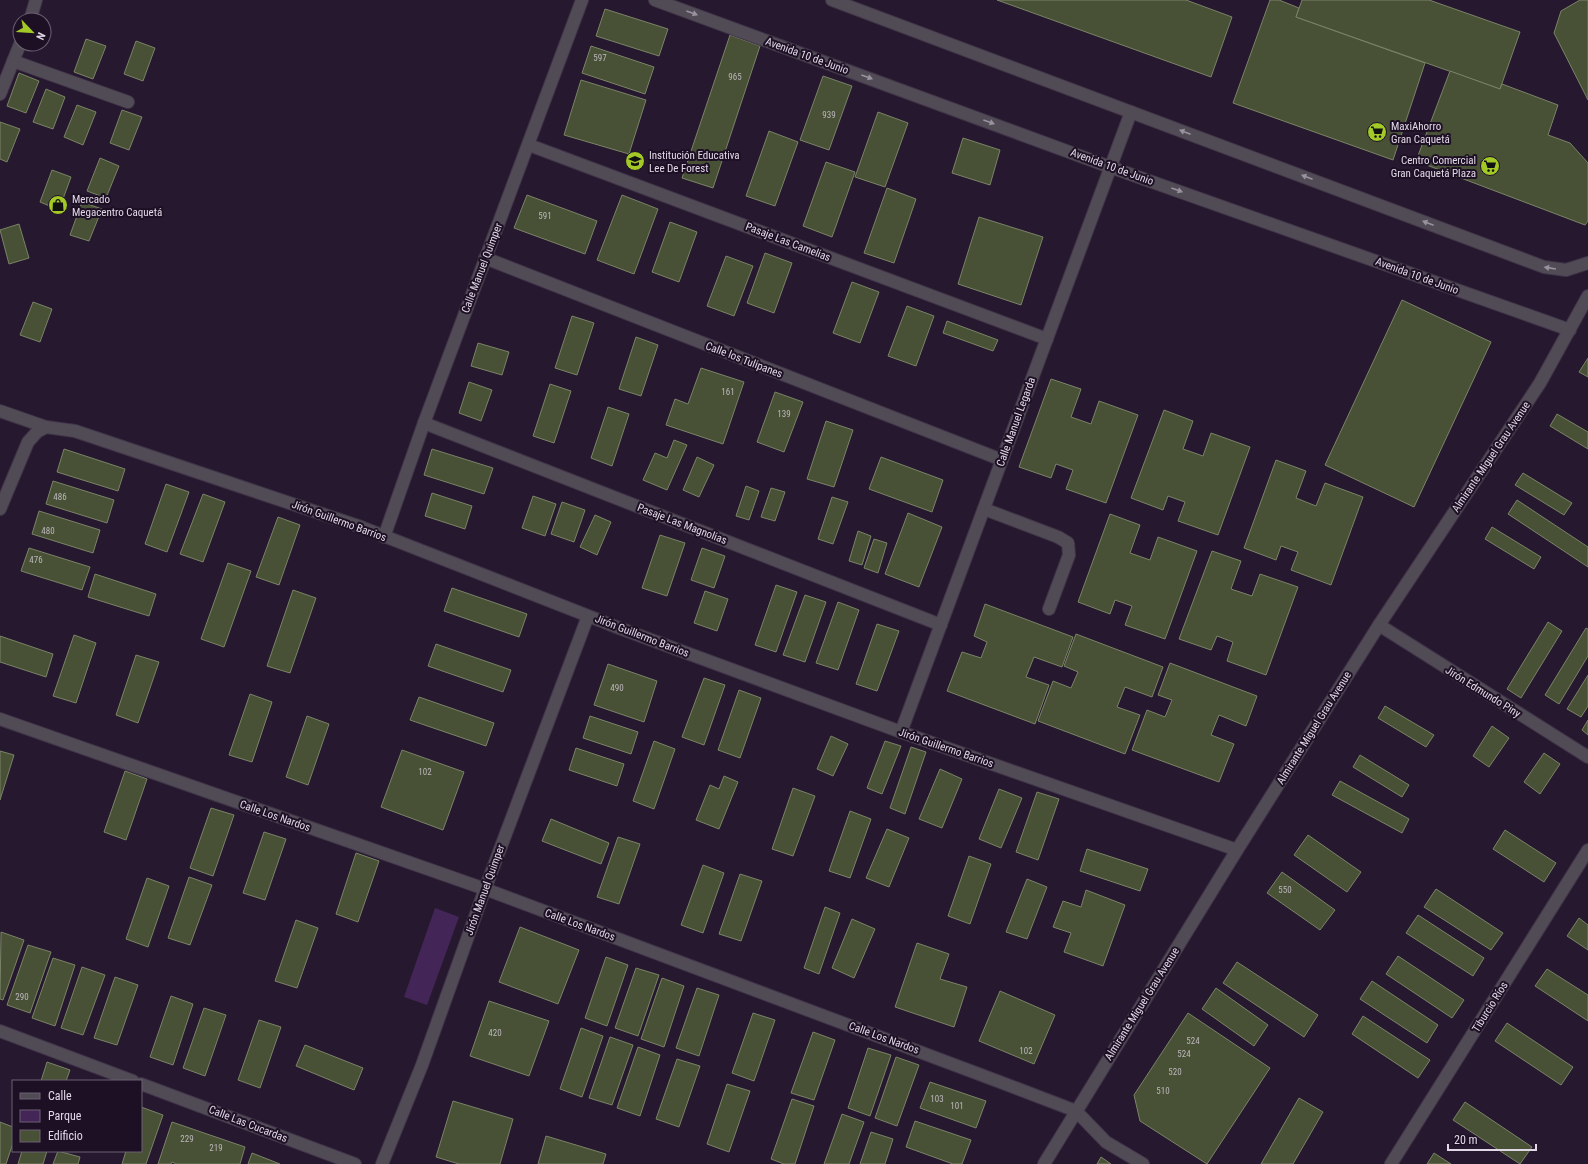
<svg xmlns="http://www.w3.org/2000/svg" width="1588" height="1164" font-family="'Roboto Condensed',sans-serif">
	<rect width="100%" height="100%" fill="#26192f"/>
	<path fill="#442557" d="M435,908L459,917L427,1005L404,997Z"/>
	<g fill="#485136" stroke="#7a8366">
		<path d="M997,0H1186L1232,17L1211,77Z"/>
		<path d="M1270,0H1279L1299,8L1296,17L1425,63L1393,160L1233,103Z"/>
		<path d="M1302,0H1429L1520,32L1500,89L1296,17Z"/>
		<path d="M1580,0H1588V100L1554,33L1561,11Z"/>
		<path d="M605,9L668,29L659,56L596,36Z"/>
		<path d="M730,35L760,46L713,188L682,178Z"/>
		<path d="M86,39L106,46L93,79L74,72Z"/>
		<path d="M136,41L155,48L143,81L124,74Z"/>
		<path d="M591,46L654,67L645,94L582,73Z"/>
		<path d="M1450,71L1500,89L1502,84L1558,105L1548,135L1570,143L1588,163V221L1585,225L1416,161Z"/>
		<path d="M19,73L39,81L26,113L7,106Z"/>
		<path d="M823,76L852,86L829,150L800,140Z"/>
		<path d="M581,80L646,100L629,154L564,135Z"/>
		<path d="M46,89L65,97L53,129L33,122Z"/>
		<path d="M77,105L96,112L83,145L64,137Z"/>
		<path d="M122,110L142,117L129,150L110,143Z"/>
		<path d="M878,112L908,123L885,187L855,177Z"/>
		<path d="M0,122L20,129L7,162L0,159Z"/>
		<path d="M769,131L798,142L775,206L746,196Z"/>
		<path d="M963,138L1000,150L990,185L952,173Z"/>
		<path d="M100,158L119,166L106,198L87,191Z"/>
		<path d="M826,162L855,172L832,237L803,226Z"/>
		<path d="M52,170L71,177L59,210L40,202Z"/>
		<path d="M887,188L916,199L894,263L864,253Z"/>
		<path d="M527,195L597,221L585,254L514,228Z"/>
		<path d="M622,195L658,209L634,274L597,260Z"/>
		<path d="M82,202L102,209L89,241L70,235Z"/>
		<path d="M979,217L1043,237L1021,305L958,284Z"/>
		<path d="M670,222L697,232L679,282L652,272Z"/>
		<path d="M19,224L29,258L9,264L0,230Z"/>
		<path d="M765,253L792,263L774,313L747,303Z"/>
		<path d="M726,256L753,266L734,316L707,306Z"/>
		<path d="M852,282L879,292L860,343L833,333Z"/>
		<path d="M1402,300L1491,342L1414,507L1325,465Z"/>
		<path d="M33,302L52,309L40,342L20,335Z"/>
		<path d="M907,306L934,316L916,366L888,356Z"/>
		<path d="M572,316L594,323L577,375L555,368Z"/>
		<path d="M947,321L998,340L993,351L943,333Z"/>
		<path d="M636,337L658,345L641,396L619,389Z"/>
		<path d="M478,343L509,352L502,375L471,366Z"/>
		<path d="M1588,358V377L1579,372Z"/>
		<path d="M701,368L744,382L723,444L666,425L675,399L688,404Z"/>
		<path d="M1051,379L1081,389L1071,417L1091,424L1099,401L1138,415L1106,503L1066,489L1073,470L1056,464L1051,478L1019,467Z"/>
		<path d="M469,382L492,390L481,421L459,413Z"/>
		<path d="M550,384L571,391L554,443L533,436Z"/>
		<path d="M775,392L803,402L784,452L757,442Z"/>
		<path d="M608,407L629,414L612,466L591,458Z"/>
		<path d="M1164,410L1193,421L1183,449L1203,456L1211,433L1250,447L1218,535L1178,521L1185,502L1168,496L1163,510L1131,498Z"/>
		<path d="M1557,414L1588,432V449L1550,426Z"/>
		<path d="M826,421L853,430L834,487L807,479Z"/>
		<path d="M674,440L687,445L667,490L643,480L655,453L667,458Z"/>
		<path d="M64,449L125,469L118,491L57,472Z"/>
		<path d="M432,449L493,468L484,494L424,475Z"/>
		<path d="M697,457L714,465L699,497L683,490Z"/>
		<path d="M881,457L943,480L932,512L869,489Z"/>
		<path d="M1276,460L1306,471L1296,498L1316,506L1325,483L1363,497L1331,585L1291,570L1298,552L1281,546L1276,560L1244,548Z"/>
		<path d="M1523,473L1572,503L1564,515L1515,485Z"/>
		<path d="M53,481L114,500L107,523L46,504Z"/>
		<path d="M166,484L189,492L167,552L145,544Z"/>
		<path d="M746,486L759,491L749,520L736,516Z"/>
		<path d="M771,488L785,492L775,521L761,517Z"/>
		<path d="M432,493L472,506L465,529L425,516Z"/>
		<path d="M203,494L225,502L203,562L180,554Z"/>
		<path d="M533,496L556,504L545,536L522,528Z"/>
		<path d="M832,497L848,502L833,544L818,539Z"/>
		<path d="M1517,500L1588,547V567L1508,514Z"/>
		<path d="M562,502L585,510L574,542L551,534Z"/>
		<path d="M39,511L100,530L93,553L32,534Z"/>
		<path d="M908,513L942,527L919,587L885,574Z"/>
		<path d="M1110,514L1140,525L1130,553L1150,560L1158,537L1197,551L1165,639L1125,625L1132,606L1115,600L1110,614L1078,602Z"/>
		<path d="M595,515L611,522L597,555L580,547Z"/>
		<path d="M278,517L300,525L279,585L256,577Z"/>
		<path d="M1492,527L1541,557L1534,569L1485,539Z"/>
		<path d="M858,531L871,536L862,565L849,561Z"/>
		<path d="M660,535L685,543L667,596L642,588Z"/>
		<path d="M874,539L887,543L878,573L864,568Z"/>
		<path d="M29,548L90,567L82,590L21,571Z"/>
		<path d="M702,548L725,556L714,588L691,580Z"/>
		<path d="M1212,551L1241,561L1231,589L1252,596L1260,574L1298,587L1266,675L1227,661L1233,642L1217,636L1211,650L1179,639Z"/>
		<path d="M228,563L251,571L224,647L201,639Z"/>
		<path d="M95,574L156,594L149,616L88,597Z"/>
		<path d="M776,585L797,592L776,652L755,645Z"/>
		<path d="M452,588L527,614L519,637L444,611Z"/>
		<path d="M293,590L316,598L290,673L267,666Z"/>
		<path d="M705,591L728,599L717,631L694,623Z"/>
		<path d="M805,595L826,602L805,662L783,655Z"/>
		<path d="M838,602L859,610L838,670L816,663Z"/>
		<path d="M985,604L1073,637L1062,667L1034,657L1026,677L1049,685L1035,724L947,691L962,652L981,658L987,642L974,636Z"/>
		<path d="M1548,622L1562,631L1521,698L1507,689Z"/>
		<path d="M877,624L899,631L877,691L856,684Z"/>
		<path d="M1586,628L1588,629V656L1559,704L1545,695Z"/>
		<path d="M1076,634L1163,667L1152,697L1125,687L1117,707L1140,715L1125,754L1038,721L1053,681L1071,688L1078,672L1064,666Z"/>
		<path d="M74,635L96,643L76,703L53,696Z"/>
		<path d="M0,636L53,654L46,677L0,662Z"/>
		<path d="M436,644L511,670L503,692L428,666Z"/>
		<path d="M136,655L159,662L138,723L116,715Z"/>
		<path d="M1170,663L1257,696L1246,726L1219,715L1211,735L1234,744L1219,782L1132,750L1147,710L1165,717L1172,700L1158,695Z"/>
		<path d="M608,664L657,681L644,722L594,705Z"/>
		<path d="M1588,675V706L1581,717L1567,709Z"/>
		<path d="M704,678L725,685L704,745L682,737Z"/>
		<path d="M739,690L761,698L740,758L718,750Z"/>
		<path d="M250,694L272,702L252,762L229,755Z"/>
		<path d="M419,697L494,723L486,746L410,720Z"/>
		<path d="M1385,706L1434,735L1426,747L1378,718Z"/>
		<path d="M307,716L329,724L308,785L286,777Z"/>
		<path d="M590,716L638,732L631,754L583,738Z"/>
		<path d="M1588,720V735L1582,730Z"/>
		<path d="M1492,726L1509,738L1489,767L1473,756Z"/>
		<path d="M831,736L848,744L833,776L817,769Z"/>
		<path d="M654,741L675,749L654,809L633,801Z"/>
		<path d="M885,741L901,746L882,794L867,788Z"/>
		<path d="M911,747L926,752L905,814L890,808Z"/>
		<path d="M576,748L624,764L617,786L569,770Z"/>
		<path d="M402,750L464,772L443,830L381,807Z"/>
		<path d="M0,751L14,755L0,800Z"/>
		<path d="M1544,753L1560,764L1540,794L1524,782Z"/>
		<path d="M1360,755L1409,785L1402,797L1353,767Z"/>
		<path d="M940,769L962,779L942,828L919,819Z"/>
		<path d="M125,771L147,779L126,840L104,832Z"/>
		<path d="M724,776L738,782L719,829L696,820L710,785L719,789Z"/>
		<path d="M1340,781L1409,819L1402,833L1332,795Z"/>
		<path d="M793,788L815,796L793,856L772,849Z"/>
		<path d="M999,789L1022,798L1001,848L979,839Z"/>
		<path d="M1037,792L1059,799L1038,860L1016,852Z"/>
		<path d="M211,808L234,815L213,876L190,868Z"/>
		<path d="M850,811L871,819L850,878L829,871Z"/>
		<path d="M551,819L609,843L601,864L542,841Z"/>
		<path d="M887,829L909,838L889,887L866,878Z"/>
		<path d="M1505,830L1556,863L1544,882L1493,849Z"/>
		<path d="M264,832L286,839L265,900L243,893Z"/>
		<path d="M1308,835L1361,872L1347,892L1294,855Z"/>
		<path d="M618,837L640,844L619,904L597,897Z"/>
		<path d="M1087,849L1148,869L1140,891L1080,871Z"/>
		<path d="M356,853L379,861L358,922L336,914Z"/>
		<path d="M969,856L991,864L970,924L948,916Z"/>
		<path d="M703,865L724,873L703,933L681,925Z"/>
		<path d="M1282,872L1335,910L1320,930L1267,893Z"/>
		<path d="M740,874L762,881L741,941L719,934Z"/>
		<path d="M189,877L212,885L190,945L168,938Z"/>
		<path d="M147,878L169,886L148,947L126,939Z"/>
		<path d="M1027,879L1047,887L1027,939L1006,932Z"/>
		<path d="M1436,889L1503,933L1491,950L1424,907Z"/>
		<path d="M1086,890L1125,905L1103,966L1064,952L1071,933L1053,927L1063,901L1081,907Z"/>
		<path d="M825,907L840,913L819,974L804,968Z"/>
		<path d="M1418,915L1484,958L1473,976L1406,933Z"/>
		<path d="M1579,918L1588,925V950L1567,936Z"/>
		<path d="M852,919L875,929L854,978L832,968Z"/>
		<path d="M296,920L318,928L297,988L275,981Z"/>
		<path d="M520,927L579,950L558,1004L499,982Z"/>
		<path d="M1,932L24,940L3,1000L0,999Z"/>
		<path d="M917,943L949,954L940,979L967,987L954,1027L895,1007Z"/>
		<path d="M28,945L51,952L30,1013L7,1005Z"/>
		<path d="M1398,956L1464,1000L1452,1018L1386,974Z"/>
		<path d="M606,957L628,965L607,1026L585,1018Z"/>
		<path d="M53,958L75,965L55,1026L32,1018Z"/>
		<path d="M1237,962L1318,1015L1304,1037L1223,983Z"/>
		<path d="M82,967L105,975L83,1035L61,1028Z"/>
		<path d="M636,968L659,975L638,1036L615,1028Z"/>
		<path d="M1547,969L1588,995V1021L1535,986Z"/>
		<path d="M115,977L138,985L117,1045L94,1038Z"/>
		<path d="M662,978L684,986L664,1047L641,1039Z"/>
		<path d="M1372,981L1438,1025L1427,1043L1360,999Z"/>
		<path d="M697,988L719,995L699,1056L676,1048Z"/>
		<path d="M1216,988L1268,1025L1254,1046L1202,1009Z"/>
		<path d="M1000,991L1055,1015L1034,1064L979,1041Z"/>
		<path d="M171,996L193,1004L173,1065L150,1057Z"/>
		<path d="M489,1001L549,1021L529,1076L470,1056Z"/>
		<path d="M204,1008L226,1015L205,1076L183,1068Z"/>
		<path d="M753,1013L775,1020L754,1081L732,1073Z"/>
		<path d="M1188,1013L1270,1068L1207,1164L1140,1121L1134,1095Z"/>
		<path d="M1363,1016L1430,1060L1418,1078L1352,1034Z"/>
		<path d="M259,1020L281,1027L260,1088L238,1080Z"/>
		<path d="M1507,1023L1573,1067L1561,1085L1495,1041Z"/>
		<path d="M581,1028L603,1036L582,1097L560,1089Z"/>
		<path d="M813,1032L835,1040L814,1100L791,1093Z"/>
		<path d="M610,1037L633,1045L612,1105L589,1098Z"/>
		<path d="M305,1045L363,1068L354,1090L296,1066Z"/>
		<path d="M638,1047L660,1055L640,1116L617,1108Z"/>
		<path d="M868,1048L891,1055L870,1116L848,1108Z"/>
		<path d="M896,1057L919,1065L897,1126L875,1118Z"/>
		<path d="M677,1059L700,1066L679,1127L656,1119Z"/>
		<path d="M47,1062L70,1070L66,1081H41Z"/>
		<path d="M930,1082L986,1101L976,1128L920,1108Z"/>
		<path d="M727,1084L750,1091L729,1152L707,1144Z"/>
		<path d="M1299,1098L1323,1112L1293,1164H1261Z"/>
		<path d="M792,1099L814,1106L795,1164H784L771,1159Z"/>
		<path d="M453,1101L513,1119L500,1164H459L436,1157Z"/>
		<path d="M1465,1102L1532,1147L1520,1164L1453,1120Z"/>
		<path d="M141,1107L163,1115L146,1164H122L126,1151H141Z"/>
		<path d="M842,1114L864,1122L849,1164H824Z"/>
		<path d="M915,1121L971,1140L962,1164H953L906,1147Z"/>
		<path d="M0,1122L13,1127V1143L6,1164H0Z"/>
		<path d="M172,1122L245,1147L240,1164H176L172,1162L171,1164H158Z"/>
		<path d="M871,1132L893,1139L885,1164H860Z"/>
		<path d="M546,1136L606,1154L603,1164H538Z"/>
		<path d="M22,1151H47L43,1164H18Z"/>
		<path d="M58,1151L80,1157L78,1164H53Z"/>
		<path d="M252,1153L280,1164H248Z"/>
		<path d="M1434,1153L1451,1164H1427Z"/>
		<path d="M1101,1157L1111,1164H1097Z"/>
	</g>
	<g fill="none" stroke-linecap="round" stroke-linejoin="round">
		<defs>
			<g id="minor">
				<path d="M655,0L1110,167L1570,330"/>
				<path d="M832,0L1544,267L1566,270L1588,263"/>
				<path d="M30,20L36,0"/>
				<path d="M13,61L128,102"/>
				<path d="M0,94L20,44"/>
				<path d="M529,145L1047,339"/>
				<path d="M485,258L1002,460"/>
				<path d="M0,411L46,427L75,431L361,527L619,628L901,732L1237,850"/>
				<path d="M424,423L941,625"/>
				<path d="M0,509L28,442L37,432L46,427"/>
				<path d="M984,509L1058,537L1068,543L1069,555L1049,609"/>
				<path d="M384,537L424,423L582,0"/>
				<path d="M1379,625L1588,757"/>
				<path d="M0,719L485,889L1000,1082L1076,1111L1106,1142L1143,1164"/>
				<path d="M901,732L1131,112"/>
				<path d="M0,1031L133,1081"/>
				<path d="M141,1084L355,1164"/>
				<path d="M382,1164L422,1065L485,889L588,616"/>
				<path d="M1044,1164L1237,850L1379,625L1540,383L1588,296"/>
				<path d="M1391,1164L1588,850"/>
			</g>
		</defs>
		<use href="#minor" stroke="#403449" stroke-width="14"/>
		<use href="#minor" stroke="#514b56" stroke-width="12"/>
	</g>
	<defs><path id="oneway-solid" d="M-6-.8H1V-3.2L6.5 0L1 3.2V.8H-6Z"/></defs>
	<g fill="#99929e">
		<use href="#oneway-solid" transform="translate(692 13) rotate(20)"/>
		<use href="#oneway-solid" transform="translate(867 77) rotate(20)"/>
		<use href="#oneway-solid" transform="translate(989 122) rotate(20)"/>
		<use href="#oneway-solid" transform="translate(1185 132) rotate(-159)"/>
		<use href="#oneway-solid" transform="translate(1307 177) rotate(-159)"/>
		<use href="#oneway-solid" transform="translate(1177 190) rotate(20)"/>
		<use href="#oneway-solid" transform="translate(1428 223) rotate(-159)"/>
		<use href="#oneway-solid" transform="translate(1550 268) rotate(-171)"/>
	</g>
	<defs>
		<symbol id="supermarket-disc" viewBox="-11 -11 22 22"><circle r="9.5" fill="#a3c926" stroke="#1d1025"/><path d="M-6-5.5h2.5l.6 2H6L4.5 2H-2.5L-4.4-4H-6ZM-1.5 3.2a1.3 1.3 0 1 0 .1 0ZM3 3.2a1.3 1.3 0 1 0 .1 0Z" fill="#111"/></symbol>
		<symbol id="school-disc" viewBox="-11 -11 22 22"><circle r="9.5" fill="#a3c926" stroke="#1d1025"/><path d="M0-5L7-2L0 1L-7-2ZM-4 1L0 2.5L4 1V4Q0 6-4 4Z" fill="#111"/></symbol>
		<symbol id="shop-disc" viewBox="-11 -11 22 22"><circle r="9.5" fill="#a3c926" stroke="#1d1025"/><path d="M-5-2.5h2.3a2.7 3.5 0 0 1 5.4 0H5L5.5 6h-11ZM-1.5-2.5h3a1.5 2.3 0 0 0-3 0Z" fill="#111"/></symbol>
	</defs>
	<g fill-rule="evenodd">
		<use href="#supermarket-disc" x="1366" y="121" width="22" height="22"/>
		<use href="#school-disc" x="624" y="150" width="22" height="22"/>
		<use href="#supermarket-disc" x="1479" y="155" width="22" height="22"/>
		<use href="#shop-disc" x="47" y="194" width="22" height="22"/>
	</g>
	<g text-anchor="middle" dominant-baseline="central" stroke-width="4" stroke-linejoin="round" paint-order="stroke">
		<g font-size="9" fill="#bbb6bb">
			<text x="600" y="58">597</text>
			<text x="735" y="77">965</text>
			<text x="829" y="115">939</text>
			<text x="545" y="216">591</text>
			<text x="728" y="392">161</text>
			<text x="784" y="414">139</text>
			<text x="60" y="497">486</text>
			<text x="48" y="531">480</text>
			<text x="36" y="560">476</text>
			<text x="617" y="688">490</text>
			<text x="425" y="772">102</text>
			<text x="1285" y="890">550</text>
			<text x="22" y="997">290</text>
			<text x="495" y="1033">420</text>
			<text x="1193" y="1041">524</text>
			<text x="1026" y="1051">102</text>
			<text x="1184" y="1054">524</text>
			<text x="1175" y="1072">520</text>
			<text x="1163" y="1091">510</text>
			<text x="937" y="1099">103</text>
			<text x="957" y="1106">101</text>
			<text x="187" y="1139">229</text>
			<text x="216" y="1148">219</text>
		</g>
		<g font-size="11" fill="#e1d8e7" stroke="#1d1025">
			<text transform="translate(807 56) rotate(20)">Avenida 10 de Junio</text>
			<text transform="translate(1112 167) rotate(20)">Avenida 10 de Junio</text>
			<text transform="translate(788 242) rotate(21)">Pasaje Las Camelias</text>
			<text transform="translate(482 268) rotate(-69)">Calle Manuel Quimper</text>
			<text transform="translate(1417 276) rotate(20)">Avenida 10 de Junio</text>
			<text transform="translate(744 360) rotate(21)">Calle los Tulipanes</text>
			<text transform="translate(1016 422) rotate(-70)">Calle Manuel Legarda</text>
			<text transform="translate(1491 457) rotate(-56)">Almirante Miguel Grau Avenue</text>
			<text transform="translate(339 521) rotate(20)">Jirón Guillermo Barrios</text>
			<text transform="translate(682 524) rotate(21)">Pasaje Las Magnolias</text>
			<text transform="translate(642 636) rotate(21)">Jirón Guillermo Barrios</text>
			<text transform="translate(1483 692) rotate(32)">Jirón Edmundo Piny</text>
			<text transform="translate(1314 728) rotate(-58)">Almirante Miguel Grau Avenue</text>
			<text transform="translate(946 748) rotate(19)">Jirón Guillermo Barrios</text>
			<text transform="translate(275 816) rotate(19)">Calle Los Nardos</text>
			<text transform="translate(485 890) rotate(-70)">Jirón Manuel Quimper</text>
			<text transform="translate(580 925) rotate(20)">Calle Los Nardos</text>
			<text transform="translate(1142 1004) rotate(-58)">Almirante Miguel Grau Avenue</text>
			<text transform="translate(1490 1007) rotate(-58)">Tiburcio Ríos</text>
			<text transform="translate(884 1038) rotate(20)">Calle Los Nardos</text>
			<text transform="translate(248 1124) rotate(21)">Calle Las Cucardas</text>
		</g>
		<g font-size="11" fill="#e1d8e7" stroke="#1d1025" text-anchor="start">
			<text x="1391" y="126">MaxiAhorro<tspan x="1391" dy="13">Gran Caquetá</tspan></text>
			<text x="649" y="155">Institución Educativa<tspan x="649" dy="13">Lee De Forest</tspan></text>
			<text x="1476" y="160" text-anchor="end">Centro Comercial<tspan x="1476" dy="13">Gran Caquetá Plaza</tspan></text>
			<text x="72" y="199">Mercado<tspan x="72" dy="13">Megacentro Caquetá</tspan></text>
		</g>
	</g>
	<rect x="12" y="1080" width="130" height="72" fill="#1d1025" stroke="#6b6073"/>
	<rect x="20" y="1093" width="20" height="6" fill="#514b56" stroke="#6b6073"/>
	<text x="48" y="1100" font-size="12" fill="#e1d8e7">Calle</text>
	<rect x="20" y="1110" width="20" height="12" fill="#442557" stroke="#6b6073"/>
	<text x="48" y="1120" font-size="12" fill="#e1d8e7">Parque</text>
	<rect x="20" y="1130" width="20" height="12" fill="#485136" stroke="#6b6073"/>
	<text x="48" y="1140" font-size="12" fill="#e1d8e7">Edificio</text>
	<g transform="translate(32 32) rotate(115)"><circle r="19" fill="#1d1025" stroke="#6b6073"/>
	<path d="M0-3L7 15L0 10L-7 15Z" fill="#a3c926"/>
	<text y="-6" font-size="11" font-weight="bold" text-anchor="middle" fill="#e1d8e7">N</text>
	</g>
	<path d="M1448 1144v6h88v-6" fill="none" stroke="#e1d8e7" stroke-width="2"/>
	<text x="1454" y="1144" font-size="12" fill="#e1d8e7" stroke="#1d1025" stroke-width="3" paint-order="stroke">20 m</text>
</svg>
